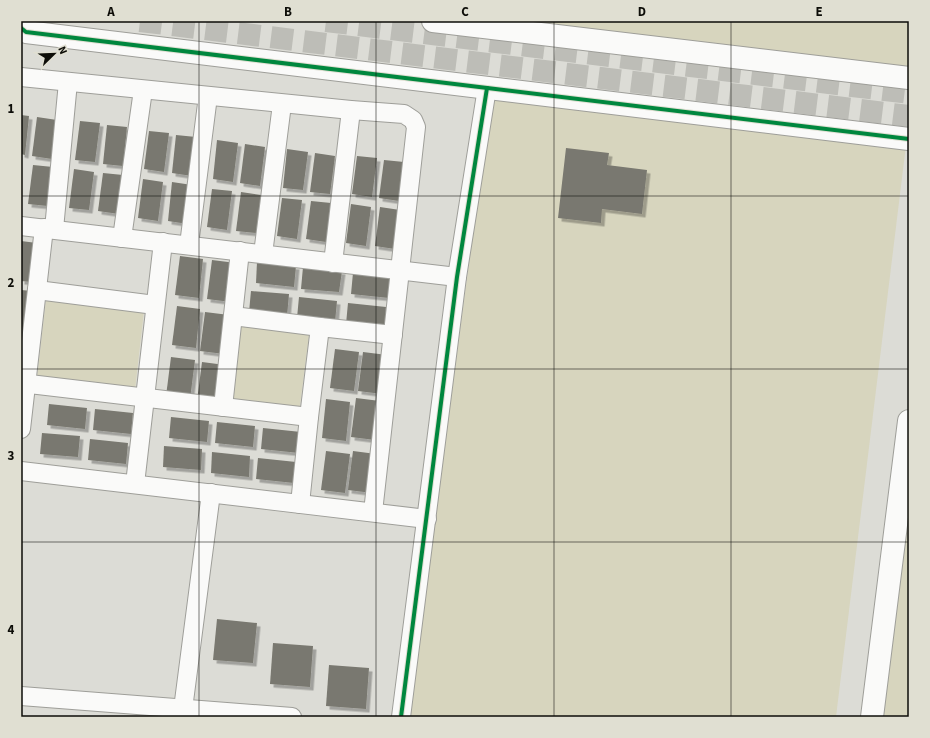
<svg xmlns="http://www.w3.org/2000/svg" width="930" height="738" font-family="'Source Sans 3',sans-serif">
	<defs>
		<filter id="shadow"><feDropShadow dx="3.5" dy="3.5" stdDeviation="0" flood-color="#0004"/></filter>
	</defs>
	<rect width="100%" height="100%" fill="#dcdcd6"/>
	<g fill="#d7d5be">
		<path d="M431,21H909V76Z"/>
		<path d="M493,81L907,137L836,717H409Z"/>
		<path d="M46,299L144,311L135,390L37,378Z"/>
		<path d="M240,326L309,335L299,413L231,405Z"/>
		<path d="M909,494V717H883Z"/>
	</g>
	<g fill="#79786f" filter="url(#shadow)">
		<path d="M21,115L29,116L25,155L21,154Z"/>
		<path d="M37,117L57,120L52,159L32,156Z"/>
		<path d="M80,121L100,123L95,162L75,160Z"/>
		<path d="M107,125L127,127L123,166L103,164Z"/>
		<path d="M149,131L169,133L164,172L144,169Z"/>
		<path d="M176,135L196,137L192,176L172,173Z"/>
		<path d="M217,140L238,143L233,182L213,179Z"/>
		<path d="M245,144L265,147L260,186L240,183Z"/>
		<path d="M566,148L609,153L607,165L647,170L642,214L602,209L601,223L558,218Z"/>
		<path d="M287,149L308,152L303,190L283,188Z"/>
		<path d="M315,153L335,156L330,194L310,192Z"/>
		<path d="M357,156L377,158L372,197L352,194Z"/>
		<path d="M384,160L404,162L399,201L379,198Z"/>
		<path d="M33,165L53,167L48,206L28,204Z"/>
		<path d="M74,169L94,172L89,210L69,208Z"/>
		<path d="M103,173L123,175L119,214L98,211Z"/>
		<path d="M143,179L163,182L158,221L138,218Z"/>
		<path d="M172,182L192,185L188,224L168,221Z"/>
		<path d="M212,189L232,191L227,230L207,227Z"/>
		<path d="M241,192L261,195L256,233L236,231Z"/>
		<path d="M282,198L302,200L297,239L277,236Z"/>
		<path d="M311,201L331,203L326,242L306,239Z"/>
		<path d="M351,204L371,207L366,246L346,243Z"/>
		<path d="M380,207L400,210L395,249L375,246Z"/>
		<path d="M21,241L37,243L32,282L21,281Z"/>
		<path d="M180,256L203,259L199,298L175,295Z"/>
		<path d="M212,260L236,263L231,302L207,299Z"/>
		<path d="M257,262L296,266L294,287L256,283Z"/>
		<path d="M303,267L342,271L339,292L301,289Z"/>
		<path d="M353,273L391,277L389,298L351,294Z"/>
		<path d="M21,290L32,291L27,330H21Z"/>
		<path d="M251,291L289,294L287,316L249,312Z"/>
		<path d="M299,297L337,301L335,322L297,318Z"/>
		<path d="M348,303L386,307L385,328L346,324Z"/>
		<path d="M177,306L200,309L196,348L172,345Z"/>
		<path d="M205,312L229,315L224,354L200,351Z"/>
		<path d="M335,349L359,352L354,391L330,388Z"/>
		<path d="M363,352L387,355L382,394L358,391Z"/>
		<path d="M171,357L195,360L190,399L166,396Z"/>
		<path d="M202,362L225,365L221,404L197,401Z"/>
		<path d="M356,398L380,401L375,440L351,437Z"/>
		<path d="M326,399L350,402L346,441L322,438Z"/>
		<path d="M49,404L87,408L85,429L47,425Z"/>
		<path d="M95,409L133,413L131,434L93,430Z"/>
		<path d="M171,417L209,421L207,442L169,438Z"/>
		<path d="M217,422L255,426L253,447L215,443Z"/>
		<path d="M263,428L301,432L299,453L261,449Z"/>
		<path d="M42,433L80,436L78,457L40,454Z"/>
		<path d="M90,439L128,443L126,464L88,460Z"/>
		<path d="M164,446L202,449L201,470L163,467Z"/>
		<path d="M326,451L350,454L345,493L321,490Z"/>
		<path d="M353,451L376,454L372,493L348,490Z"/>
		<path d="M212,452L250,456L249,477L211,473Z"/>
		<path d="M258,458L296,462L294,483L256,479Z"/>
		<path d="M217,619L257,623L253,663L213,660Z"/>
		<path d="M273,643L313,646L310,687L270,684Z"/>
		<path d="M329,665L369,668L366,709L326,706Z"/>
	</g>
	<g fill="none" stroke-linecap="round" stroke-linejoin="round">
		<g stroke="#bdbdb7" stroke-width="22" stroke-dasharray="22 11" stroke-linecap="butt">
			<path d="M140,21L909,116"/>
			<path d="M326,21L909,93"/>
		</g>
		<defs>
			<g id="minor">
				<path d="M21,77L351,110L404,114L413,120L416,127L373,512"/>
				<path d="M21,226L457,277"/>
				<path d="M54,229L68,82"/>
				<path d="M122,238L143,90"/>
				<path d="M189,245L208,96"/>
				<path d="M263,254L282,104"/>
				<path d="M333,263L351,110"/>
				<path d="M37,290L155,305"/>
				<path d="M233,316L320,327"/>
				<path d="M21,383L309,417"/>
				<path d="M223,407L240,251"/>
				<path d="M21,429L44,228"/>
				<path d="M21,471L427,519"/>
				<path d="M135,484L163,242"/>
				<path d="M300,504L309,417L320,327L393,335"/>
				<path d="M21,696L292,717"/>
				<path d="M183,709L211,493"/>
				<path d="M401,717L457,277L487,88"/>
			</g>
			<g id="tertiary">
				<path d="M433,21L909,78"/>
				<path d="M21,28L26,32L909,139"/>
				<path d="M872,717L909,421"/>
			</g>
		</defs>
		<use href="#minor" stroke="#9e9e99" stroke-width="20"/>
		<use href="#tertiary" stroke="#9e9e99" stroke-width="24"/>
		<use href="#minor" stroke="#fafaf9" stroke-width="18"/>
		<use href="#tertiary" stroke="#fafaf9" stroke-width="22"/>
		<defs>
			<g id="cycleway">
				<path d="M21,28L26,32L909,139"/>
				<path d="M401,717L457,277L487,88"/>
			</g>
		</defs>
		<use href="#cycleway" stroke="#e0dfd2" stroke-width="6"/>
		<use href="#cycleway" stroke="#00873e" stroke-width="4"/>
	</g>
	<path fill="none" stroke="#0d0d08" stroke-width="1" stroke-opacity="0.55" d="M199,21V717M376,21V717M554,21V717M731,21V717M21,196H909M21,369H909M21,542H909"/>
	<rect width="930" height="738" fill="none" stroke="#e0dfd2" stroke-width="44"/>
	<g transform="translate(54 54) rotate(67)" stroke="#e0dfd2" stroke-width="3" paint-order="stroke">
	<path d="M0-3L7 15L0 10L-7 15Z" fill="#0d0d08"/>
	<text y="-6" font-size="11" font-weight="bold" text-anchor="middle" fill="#0d0d08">N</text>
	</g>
	<rect x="22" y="22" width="886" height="694" fill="none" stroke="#0d0d08" stroke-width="1.5"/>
	<g font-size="13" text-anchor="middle" font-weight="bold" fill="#0d0d08">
		<text x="111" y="16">A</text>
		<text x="288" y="16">B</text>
		<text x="465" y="16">C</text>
		<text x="642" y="16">D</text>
		<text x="819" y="16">E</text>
		<text x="11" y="113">1</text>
		<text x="11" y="287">2</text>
		<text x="11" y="460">3</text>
		<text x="11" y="634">4</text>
	</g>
</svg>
